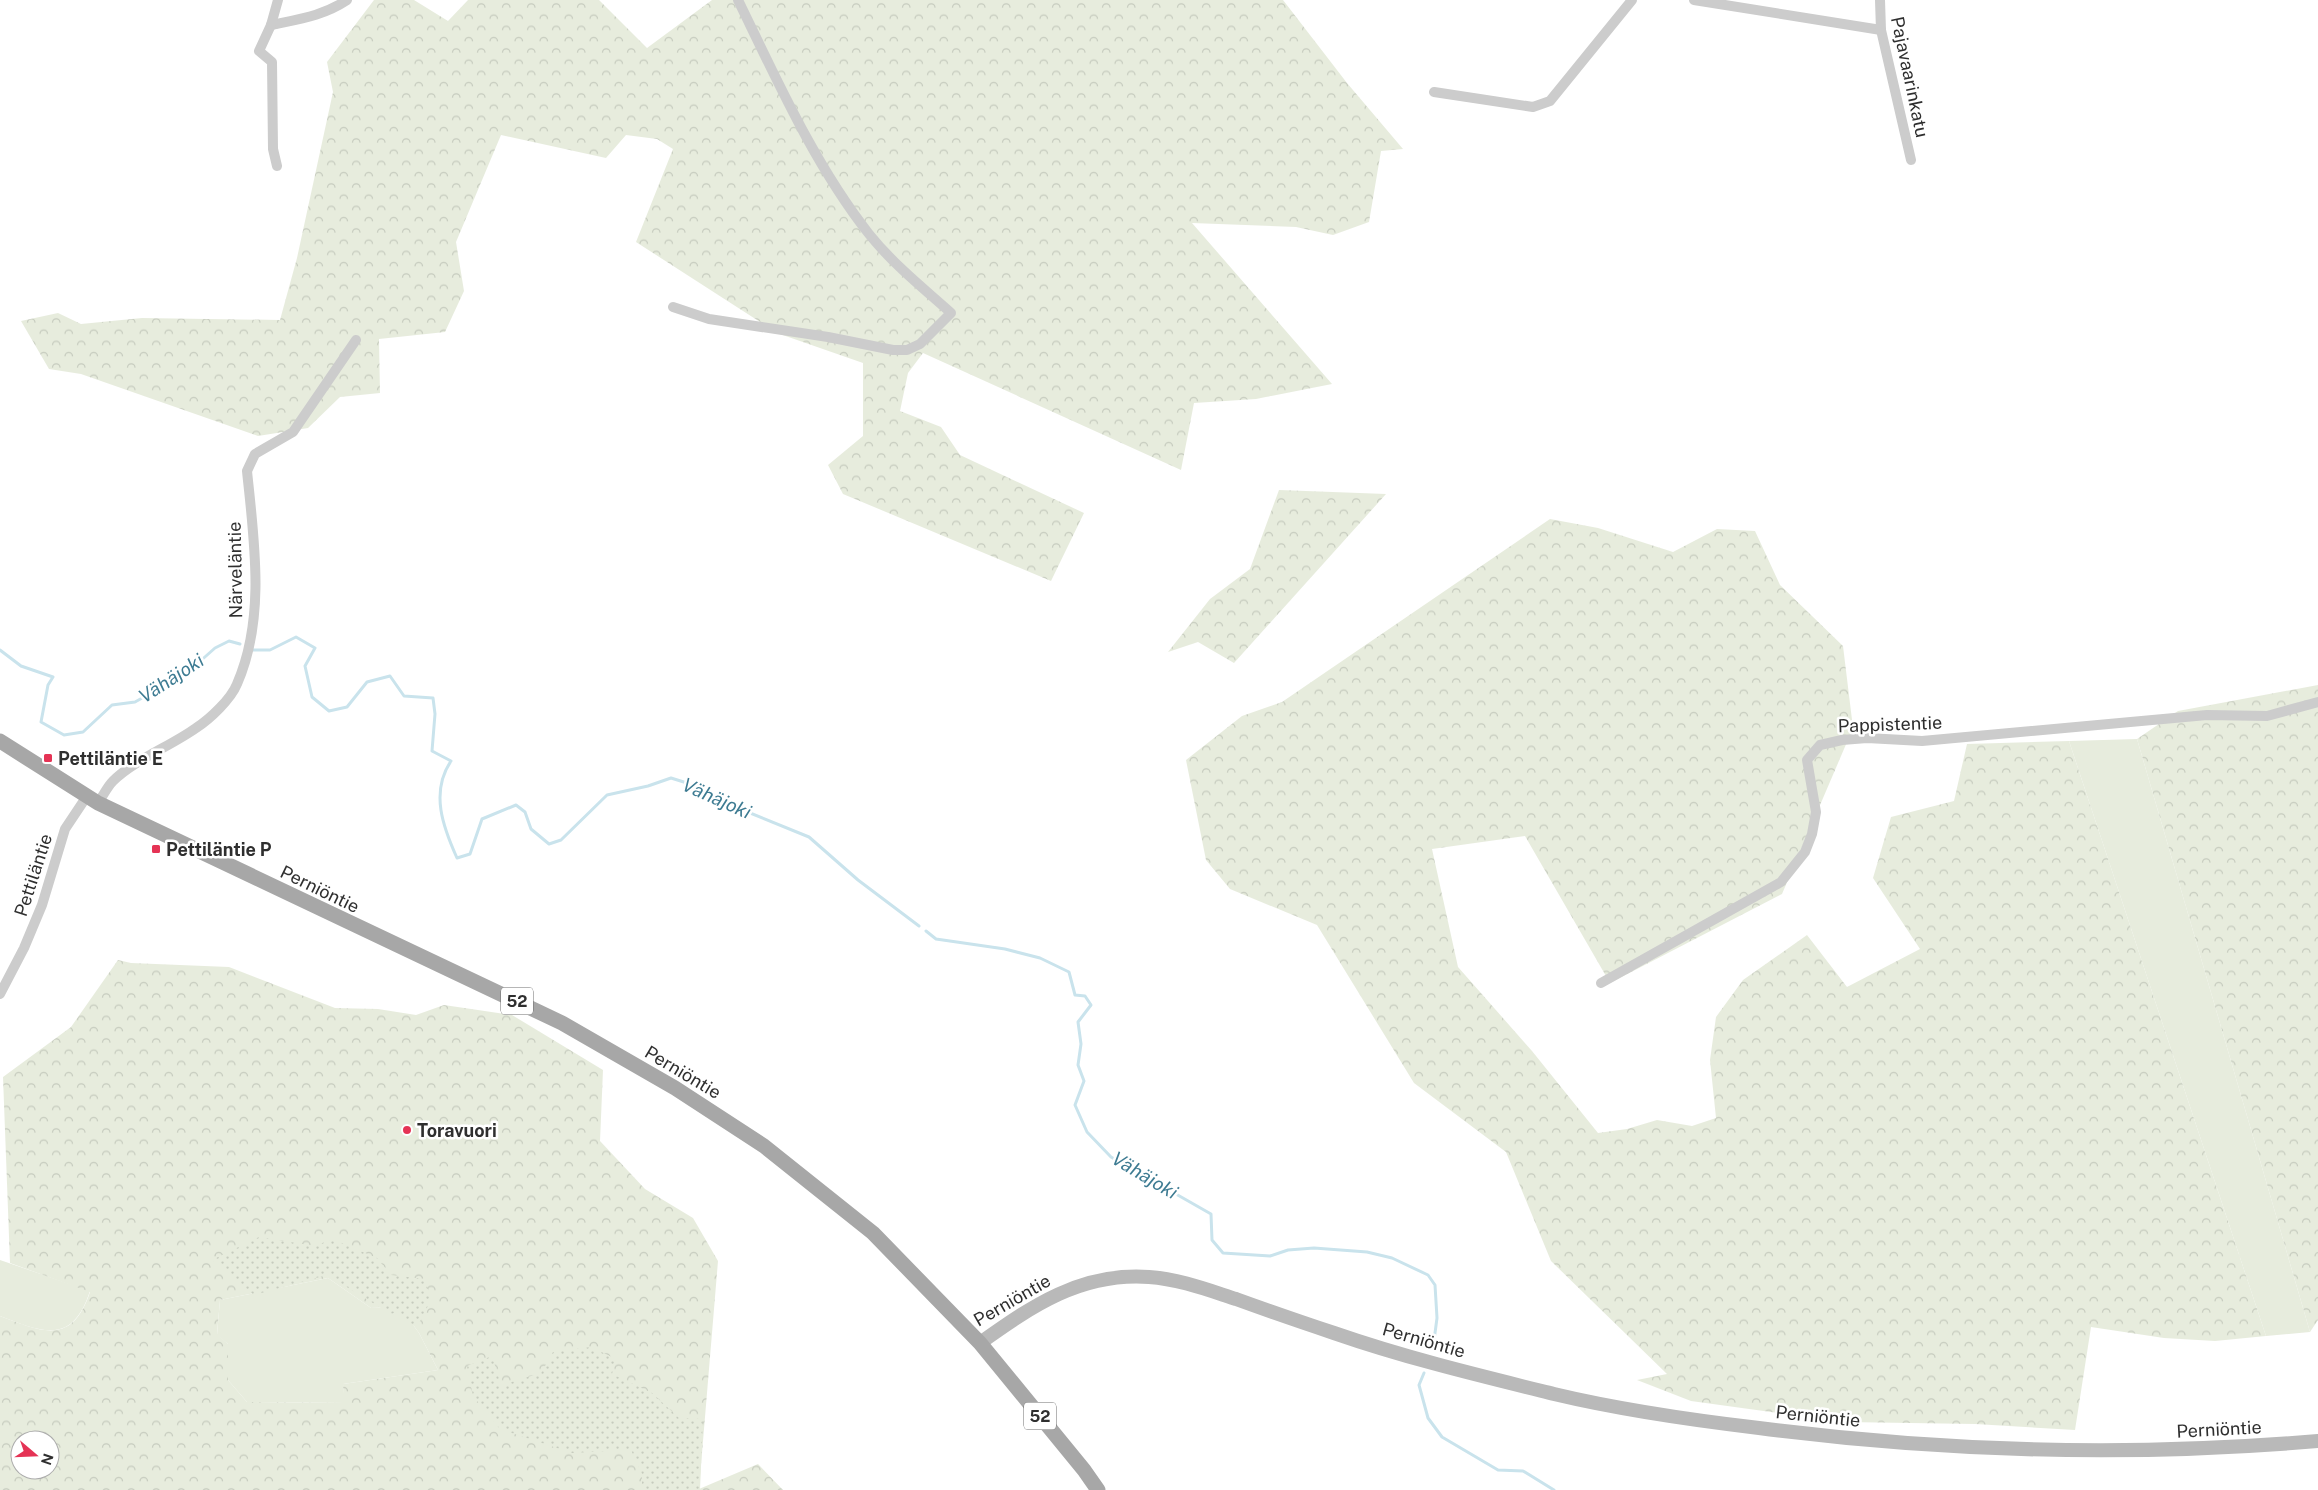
<svg xmlns="http://www.w3.org/2000/svg" width="2318" height="1490" font-family="'Public Sans',sans-serif">
	<defs>
		<pattern id="forest-crowns" width="20" height="18" patternUnits="userSpaceOnUse" patternTransform="scale(1.25)"><rect width="20" height="18" fill="#e7ecdd"/><path d="M2 6a3 3 0 1 1 6 0M12 15a3 3 0 1 1 6 0" fill="none" stroke="#c6cbbe"/></pattern>
		<pattern id="park-dots" width="8" height="8" patternUnits="userSpaceOnUse" patternTransform="scale(1.25)"><rect width="8" height="8" fill="#e7ecdd"/><path d="M2 2h.1M6 6h.1" fill="none" stroke="#c6cbbe" stroke-width="1.8" stroke-linecap="round"/></pattern>
	</defs>
	<rect width="100%" height="100%" fill="#fff"/>
	<g fill="#e7ecdd">
		<path d="M2137,739L2310,1332L2266,1336L2069,741Z"/>
		<path d="M0,1260L90,1291C72,1346 42,1332 0,1316Z"/>
		<path d="M328,1278L371,1308L400,1307L419,1333L438,1370L343,1384L345,1403L247,1402L228,1380V1344L217,1335L220,1300Z"/>
	</g>
	<g fill="url(#forest-crowns)" fill-rule="evenodd">
		<path d="M374,0H414L448,21L468,0H599L647,48L712,0H1283L1347,83L1403,149L1381,151L1369,222L1333,235L1296,227L1192,223L1332,384L1256,399L1194,403L1181,470L923,353L908,373L900,411L941,427L960,455L1084,513L1051,581L843,494L828,465L863,436V363L777,333L636,242L673,149L657,139L626,135L606,158L501,135L456,242L464,291L445,332L379,339L380,393L340,397L308,428L258,436L81,374L49,369L21,321L58,313L81,324L142,318L280,320L297,258L333,92L327,62Z"/>
		<path d="M1279,490L1386,494L1234,663L1198,642L1168,652L1210,599L1250,569Z"/>
		<path d="M1550,519L1598,528L1673,552L1717,529L1755,531L1780,585L1843,646L1853,728L1782,894L1610,983L1525,836L1432,849L1458,967L1532,1051L1598,1133L1627,1129L1657,1120L1692,1126L1716,1118L1710,1060L1716,1017L1743,980L1807,935L1847,987L1920,949L1873,878L1891,817L1954,801L1967,744L2069,741L2266,1336L2215,1341L2164,1338L2091,1327L2075,1430L1975,1424L1845,1422L1691,1401L1637,1380L1667,1374L1551,1261L1506,1152L1414,1083L1317,925L1230,889L1206,860L1186,760L1242,716L1282,702Z"/>
		<path d="M2318,685V1320L2310,1332L2137,739L2178,711Z"/>
		<path d="M118,960L131,963L229,967L335,1008L378,1009L416,1015L444,1005L512,1015L603,1070L600,1141L645,1189L693,1218L718,1261L699,1489L758,1464L783,1490H0V1316C42,1332 72,1346 90,1292L10,1263L3,1077L71,1027ZM328,1278L371,1308L400,1307L419,1333L438,1370L343,1384L344,1403L247,1402L228,1380V1344L217,1334L220,1300ZM20,1440H50V1470H20Z"/>
	</g>
	<g fill="url(#park-dots)">
		<path d="M259,1237L315,1246L332,1239L377,1258L391,1275L425,1279L431,1300L418,1325L410,1326L399,1311L391,1314L327,1275L254,1295L212,1260Z"/>
		<path d="M591,1347L616,1359L612,1374L652,1393L679,1418L703,1419L700,1490H642V1474L631,1450L572,1453L500,1429L473,1396L467,1366L492,1356L501,1385L541,1373L553,1352Z"/>
	</g>
	<g fill="none" stroke-linecap="round" stroke-linejoin="round">
		<g stroke="#c9e3ec" stroke-width="3">
			<path d="M0,650L21,666L53,677L48,685L41,722L64,735L83,732L112,705L135,702L160,688L177,671L197,664L215,648L229,641L240,644"/>
			<path d="M251,650H270L296,637L315,648L305,666L312,697L329,711L347,707L367,682L390,676L404,696L433,698L435,714L432,751L451,761C430,792 443,827 457,858L470,854L482,819L516,805L525,812L531,829L549,844L561,840L607,795L648,786L671,778L703,788L728,804L809,837L858,880L919,926"/>
			<path d="M926,931L936,939L1005,949L1040,958L1069,972L1075,995L1085,996L1091,1005L1078,1022L1081,1044L1078,1065L1084,1081L1075,1105L1087,1132L1111,1157L1211,1214L1212,1240L1223,1253L1270,1256L1288,1250L1314,1248L1367,1252L1392,1258L1428,1275L1435,1285L1437,1318L1433,1348"/>
			<path d="M1424,1373L1419,1385L1428,1418L1442,1437L1498,1470L1523,1471L1554,1490"/>
		</g>
		<g stroke="#ccc" stroke-width="10">
			<path d="M1694,0L1881,30"/>
			<path d="M1880,0L1881,30L1911,160"/>
			<path d="M271,25C299,19 323,16 347,0"/>
			<path d="M1434,92L1533,107L1550,101L1632,0"/>
			<path d="M277,166L273,149L272,62L259,51L271,25L278,0"/>
			<path d="M673,307L709,319L828,337L893,350H907L920,344L951,313C923,288 893,264 869,234C814,164 777,80 738,0"/>
			<path d="M98,803C103,796 107,787 113,781C134,760 171,746 196,728C210,719 231,699 237,684C266,618 254,540 247,471L255,454L293,432L356,340"/>
			<path d="M1601,983L1781,882L1805,852L1812,834L1816,812L1807,760L1820,745L1842,740L1867,738L1922,741L2207,715L2267,716L2318,702"/>
			<path d="M0,994L24,948L42,905L65,829L87,796"/>
		</g>
		<path stroke="#b9b9b9" stroke-width="14" d="M980,1343C1032,1306 1081,1272 1149,1277C1179,1279 1208,1290 1236,1299C1269,1311 1301,1322 1334,1333C1406,1358 1481,1376 1554,1394C1621,1410 1691,1420 1759,1428C1945,1452 2131,1457 2318,1441"/>
		<path stroke="#a7a7a7" stroke-width="15" d="M0,741L98,803L562,1023L675,1088L764,1146L873,1233L980,1343L1084,1470L1098,1490"/>
	</g>
	<g fill="#e53355" stroke="#fff" stroke-width="2">
		<rect x="43" y="753" width="10" height="10" rx="2.5"/>
		<rect x="151" y="844" width="10" height="10" rx="2.5"/>
		<circle cx="407" cy="1130" r="5"/>
	</g>
	<g text-anchor="middle" dominant-baseline="central" stroke-width="5" stroke-linejoin="round" paint-order="stroke">
		<g fill="#fff" stroke="#6d6d6d" stroke-width="1">
			<rect x="501" y="987.5" width="32" height="27" rx="4"/>
			<rect x="1024" y="1402.5" width="32" height="27" rx="4"/>
		</g>
		<g font-size="16" font-weight="bold" fill="#2f2f2f">
			<text x="517" y="1001">52</text>
			<text x="1040" y="1416">52</text>
		</g>
		<g font-size="18" fill="#2f2f2f" stroke="#fff">
			<text transform="translate(1910 77) rotate(78)">Pajavaarinkatu</text>
			<text transform="translate(235 570) rotate(-91)">Närveläntie</text>
			<text transform="translate(1890 724) rotate(-2)">Pappistentie</text>
			<text transform="translate(33 875) rotate(-72)">Pettiläntie</text>
			<text transform="translate(320 889) rotate(26)">Perniöntie</text>
			<text transform="translate(683 1072) rotate(31)">Perniöntie</text>
			<text transform="translate(1012 1300) rotate(-30)">Perniöntie</text>
			<text transform="translate(1424 1340) rotate(16)">Perniöntie</text>
			<text transform="translate(1818 1416) rotate(6)">Perniöntie</text>
			<text transform="translate(2219 1429) rotate(-3)">Perniöntie</text>
		</g>
		<g font-size="18" font-weight="bold" fill="#2f2f2f" stroke="#fff" text-anchor="start">
			<text x="58" y="758">Pettiläntie E</text>
			<text x="166" y="849">Pettiläntie P</text>
			<text x="417" y="1130">Toravuori</text>
		</g>
		<g font-size="19" font-style="italic" fill="#3d7b92" stroke="#fff">
			<text transform="translate(171 678) rotate(-33)">Vähäjoki</text>
			<text transform="translate(717 798) rotate(24)">Vähäjoki</text>
			<text transform="translate(1145 1175) rotate(31)">Vähäjoki</text>
		</g>
	</g>
	<g transform="translate(35 1455) rotate(109)"><circle r="24" fill="#ffffff" stroke="#acacac"/>
	<path d="M0-4L9 19L0 12L-9 19Z" fill="#e53355"/>
	<text y="-8" font-size="14" font-weight="bold" text-anchor="middle" fill="#2f2f2f">N</text>
	</g>
</svg>
